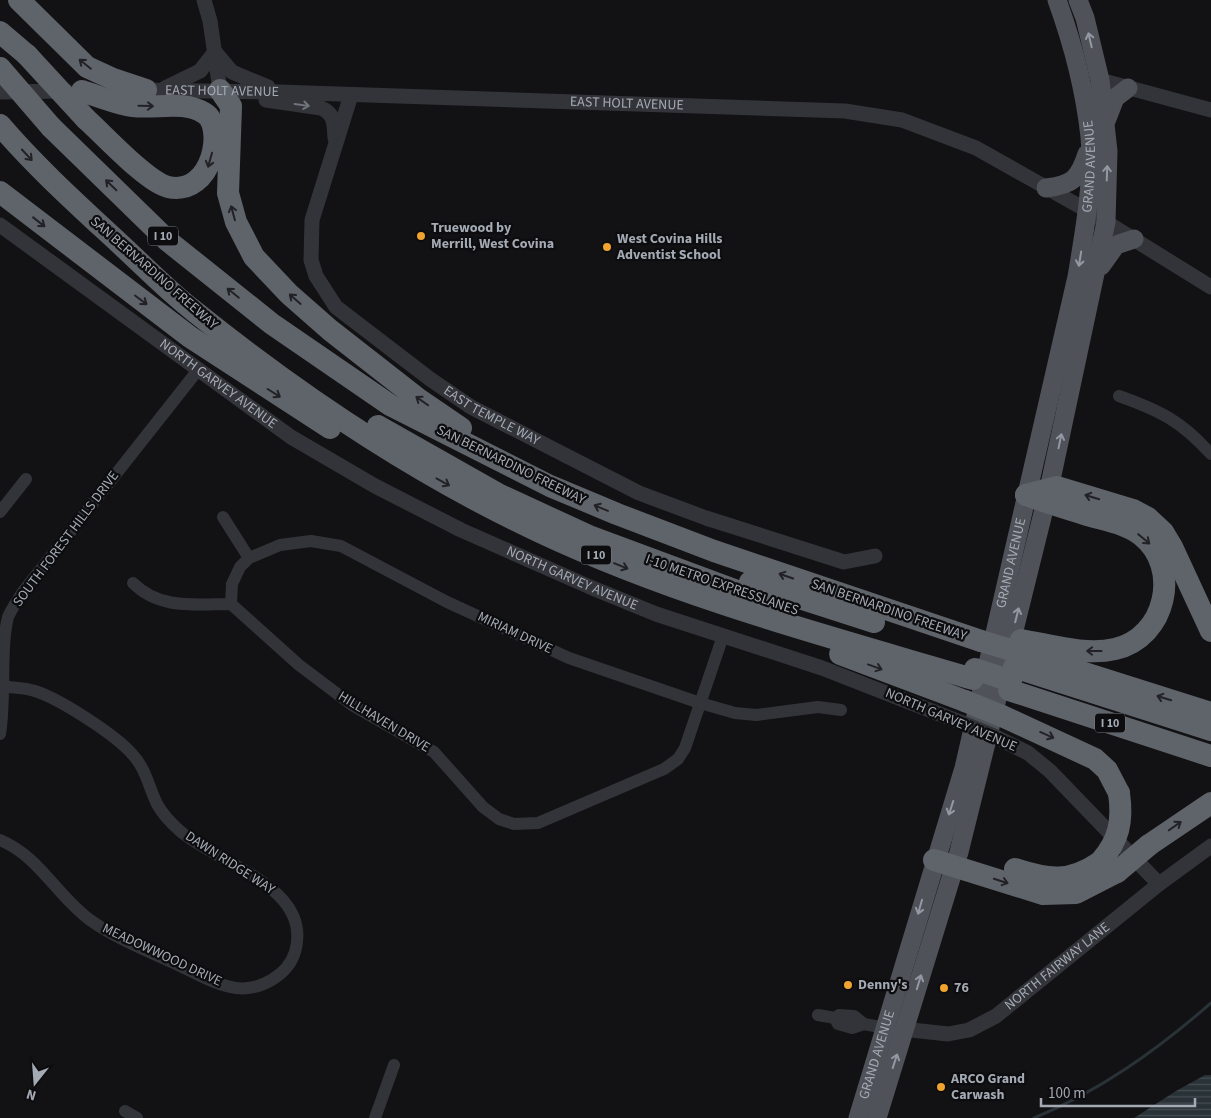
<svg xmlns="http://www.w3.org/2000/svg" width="1211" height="1118" font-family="'Source Sans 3',sans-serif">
	<defs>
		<pattern id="water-rules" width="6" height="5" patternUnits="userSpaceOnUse" patternTransform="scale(1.25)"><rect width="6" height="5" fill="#293237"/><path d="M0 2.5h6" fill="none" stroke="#454d52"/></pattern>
	</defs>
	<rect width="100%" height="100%" fill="#121214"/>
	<path fill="url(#water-rules)" d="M1205,1075H1211V1118H1134L1176,1091Z"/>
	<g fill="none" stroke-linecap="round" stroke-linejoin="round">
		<path stroke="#293237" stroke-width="3" d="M1034,1118C1100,1091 1157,1050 1211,1003"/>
		<g stroke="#333439" stroke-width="12">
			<path d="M1119,396C1161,411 1181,421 1211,454"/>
			<path d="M0,512L26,479"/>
			<path d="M223,517L249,558"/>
			<path d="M133,583C160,610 195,604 231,604L299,665L352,705L434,752L483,807L499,819L514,824L538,823L664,769L678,759L685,748L723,636"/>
			<path d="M231,604L232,584L240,567L249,558L280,545L311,541L341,546L447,602L569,658L700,703L735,713L756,715L818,707L841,710"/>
			<path d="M0,686C11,688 24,687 35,691C60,699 116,735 133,755C146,769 149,788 157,804C162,813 172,824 180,831C218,864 314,887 295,952C288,975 260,991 236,988C215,985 196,973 178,965C148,951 117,939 90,920C57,896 39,856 0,840"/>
			<path d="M0,734C6,699 0,648 8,617C12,608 18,600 22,593L198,370"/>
			<path d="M818,1015L835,1018L838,1024L852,1028L864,1024L885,1028"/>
			<path d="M835,1018L839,1015L854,1016L864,1024"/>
			<path d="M125,1111L137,1118"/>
			<path d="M375,1118L394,1065"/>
		</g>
		<g stroke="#333439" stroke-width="15">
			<path d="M204,0L210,21L220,90"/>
			<path d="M216,53L232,72L268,87"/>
			<path d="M1100,80L1211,110"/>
			<path d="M165,88L200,71L215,52"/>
			<path id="s1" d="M136,90L279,92L845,111L902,120L976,148L1088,211L1211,287"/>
			<path d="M0,92L66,91"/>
			<path id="s2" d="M351,95L312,220L311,260L316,276L336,307L430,379L471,407L639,493L706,518L844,562L875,556"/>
			<path d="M266,100L321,108C335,114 334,124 335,138"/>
			<path id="s3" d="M0,225L291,437L375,486L461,530L590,587L656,614L822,668L960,722"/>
			<path d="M994,736L1028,753L1050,771L1159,884"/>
			<path id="s4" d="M893,1028L948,1034L969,1030L996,1016L1159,884L1211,846"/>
		</g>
		<g stroke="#4f5258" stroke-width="19">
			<path d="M1106,121L1115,98L1128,88"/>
			<path d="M1046,188C1072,185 1079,179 1087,154"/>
			<path d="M1101,266L1116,245L1134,239"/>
			<path id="s5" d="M858,1118L964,768L1077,277C1084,234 1094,181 1090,137C1085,90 1073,44 1057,0"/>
			<path d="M877,1118L959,852L1049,489L1106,222L1108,151L1100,80L1085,18L1078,0"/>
		</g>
		<g stroke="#5f636a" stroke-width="22">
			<path d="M19,0L87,67L113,79L146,90"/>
			<path d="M0,32L27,55"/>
			<path d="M220,90L231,106L228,193L236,222L254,257L289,294L330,330L417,398L461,428"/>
			<path d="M82,91C98,96 116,104 133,106C156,109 184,100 204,113C226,125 213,197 168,187C147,182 104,135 86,119"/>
			<path d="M0,125C36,167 77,204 118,242C143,265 167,290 194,311C301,397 416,474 540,532C678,597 827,636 973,679"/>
			<path d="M51,127L168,241L272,324L390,405L550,486L617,514L714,551L981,641"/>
			<path d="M0,192L190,337L330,428"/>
			<path d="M378,426L500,495L589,536L767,602"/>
			<path d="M1026,495L1057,487L1133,510L1148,518L1163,532L1172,547L1211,631"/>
			<path d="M750,582L874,622"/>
			<path d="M1021,640C1051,645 1085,656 1115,649C1166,638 1182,567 1141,535C1126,523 1103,520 1084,514C1065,508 1045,502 1026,495"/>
			<path d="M1018,652L1211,713"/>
			<path d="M840,654L965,701"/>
			<path d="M1014,667L1211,730"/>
			<path d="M1009,690L1211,756"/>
			<path d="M1002,716L1095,759L1107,770L1119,793"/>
			<path d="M1149,845L1211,803"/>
			<path d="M934,860L1043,894L1076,893L1117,872"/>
			<path d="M1015,869C1049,880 1069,883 1100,862"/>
		</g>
		<path stroke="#333439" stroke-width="15" d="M960,722L994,736"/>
		<g stroke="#5f636a" stroke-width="22">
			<path d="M27,55L86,119"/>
			<path d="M0,68L51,127"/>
			<path d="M981,641L1018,652"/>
			<path d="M975,669L1011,681"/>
			<path d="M965,701L1002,716"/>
			<path d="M1101,861C1119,840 1123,821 1119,793"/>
			<path d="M1117,872L1149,845"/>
		</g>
	</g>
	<defs><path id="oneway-shaft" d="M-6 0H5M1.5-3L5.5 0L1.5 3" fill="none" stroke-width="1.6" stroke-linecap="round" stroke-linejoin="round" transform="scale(1.25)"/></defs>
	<g stroke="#9398a2">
		<use href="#oneway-shaft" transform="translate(1090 40) rotate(-103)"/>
		<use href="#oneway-shaft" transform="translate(1107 173) rotate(-88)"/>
		<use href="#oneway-shaft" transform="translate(1080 259) rotate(99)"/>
		<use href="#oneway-shaft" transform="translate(1060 441) rotate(-78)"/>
		<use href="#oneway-shaft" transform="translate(1017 615) rotate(-76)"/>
		<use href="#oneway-shaft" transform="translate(951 808) rotate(108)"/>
		<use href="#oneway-shaft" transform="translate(920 907) rotate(106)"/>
		<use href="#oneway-shaft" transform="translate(919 982) rotate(-73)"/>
		<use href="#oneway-shaft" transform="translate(895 1061) rotate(-72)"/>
	</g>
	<g stroke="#222226">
		<use href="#oneway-shaft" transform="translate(85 64) rotate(-141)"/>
		<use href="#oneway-shaft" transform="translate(146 106) rotate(1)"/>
		<use href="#oneway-shaft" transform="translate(27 155) rotate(47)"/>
		<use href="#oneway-shaft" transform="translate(210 160) rotate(106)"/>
		<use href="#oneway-shaft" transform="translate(111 185) rotate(-136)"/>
		<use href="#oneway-shaft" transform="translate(233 213) rotate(-105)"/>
		<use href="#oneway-shaft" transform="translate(39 222) rotate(38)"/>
		<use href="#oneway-shaft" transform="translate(233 293) rotate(-141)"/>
		<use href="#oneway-shaft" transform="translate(295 299) rotate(-139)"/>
		<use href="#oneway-shaft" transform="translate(141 300) rotate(37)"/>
		<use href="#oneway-shaft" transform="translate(274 393) rotate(32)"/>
		<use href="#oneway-shaft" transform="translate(422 401) rotate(-145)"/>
		<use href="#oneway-shaft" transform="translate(443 482) rotate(29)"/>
		<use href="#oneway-shaft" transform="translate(1092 497) rotate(-163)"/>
		<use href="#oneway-shaft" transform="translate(601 508) rotate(-157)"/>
		<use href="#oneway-shaft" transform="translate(1144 539) rotate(40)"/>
		<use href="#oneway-shaft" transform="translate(621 566) rotate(22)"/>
		<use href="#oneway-shaft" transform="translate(786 576) rotate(-161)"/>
		<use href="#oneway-shaft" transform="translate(1094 651) rotate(180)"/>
		<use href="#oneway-shaft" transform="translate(875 667) rotate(20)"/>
		<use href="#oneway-shaft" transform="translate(1164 698) rotate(-163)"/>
		<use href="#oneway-shaft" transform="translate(1047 735) rotate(24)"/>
		<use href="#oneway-shaft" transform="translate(1175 826) rotate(-35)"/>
		<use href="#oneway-shaft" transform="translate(1001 881) rotate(18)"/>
	</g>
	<use stroke="#71757d" href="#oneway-shaft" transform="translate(302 105) rotate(8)"/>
	<g fill="#f0a32e" stroke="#0d0d0f" stroke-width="2">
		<circle cx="421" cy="236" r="5"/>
		<circle cx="607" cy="247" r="5"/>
		<circle cx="848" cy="985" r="5"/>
		<circle cx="944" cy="988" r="5"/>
		<circle cx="941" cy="1087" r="5"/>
	</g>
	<g text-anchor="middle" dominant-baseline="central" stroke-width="4.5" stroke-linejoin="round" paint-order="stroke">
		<g fill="#0d0d0f" stroke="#777b82" stroke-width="1">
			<rect x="148" y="226.5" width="30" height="19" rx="4"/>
			<rect x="581" y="545.5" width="30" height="19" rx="4"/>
			<rect x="1095" y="713.5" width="30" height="19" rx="4"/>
		</g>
		<g font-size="12" font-weight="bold" fill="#a4aab4">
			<text x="163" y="236">I 10</text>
			<text x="596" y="555">I 10</text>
			<text x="1110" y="723">I 10</text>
		</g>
		<g font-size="14" fill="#a4aab4" stroke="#0d0d0f">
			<text stroke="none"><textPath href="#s1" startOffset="86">EAST HOLT AVENUE</textPath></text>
			<text stroke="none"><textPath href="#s1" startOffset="491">EAST HOLT AVENUE</textPath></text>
			<text stroke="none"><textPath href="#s5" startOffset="981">GRAND AVENUE</textPath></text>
			<text transform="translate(154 273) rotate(41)">SAN BERNARDINO FREEWAY</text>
			<text stroke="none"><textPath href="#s3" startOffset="270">NORTH GARVEY AVENUE</textPath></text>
			<text stroke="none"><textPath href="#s2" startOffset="415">EAST TEMPLE WAY</textPath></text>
			<text transform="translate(511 465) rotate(26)">SAN BERNARDINO FREEWAY</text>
			<text transform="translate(66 539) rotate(-53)">SOUTH FOREST HILLS DRIVE</text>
			<text stroke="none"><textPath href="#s5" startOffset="576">GRAND AVENUE</textPath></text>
			<text stroke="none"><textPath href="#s3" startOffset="675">NORTH GARVEY AVENUE</textPath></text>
			<text transform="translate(722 585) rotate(19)">I-10 METRO EXPRESSLANES</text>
			<text transform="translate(889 610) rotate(19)">SAN BERNARDINO FREEWAY</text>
			<text transform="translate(515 633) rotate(25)">MIRIAM DRIVE</text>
			<text transform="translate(951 720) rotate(23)">NORTH GARVEY AVENUE</text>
			<text transform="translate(384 722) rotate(31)">HILLHAVEN DRIVE</text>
			<text transform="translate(230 863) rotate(33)">DAWN RIDGE WAY</text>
			<text transform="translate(162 955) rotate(25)">MEADOWWOOD DRIVE</text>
			<text stroke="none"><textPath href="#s4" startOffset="186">NORTH FAIRWAY LANE</textPath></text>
			<text stroke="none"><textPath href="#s5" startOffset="66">GRAND AVENUE</textPath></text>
		</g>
		<g font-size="14" font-weight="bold" fill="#a4aab4" stroke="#0d0d0f" text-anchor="start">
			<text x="431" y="228">Truewood by<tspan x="431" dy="16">Merrill, West Covina</tspan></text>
			<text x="617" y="239">West Covina Hills<tspan x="617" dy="16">Adventist School</tspan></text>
			<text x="858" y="985">Denny's</text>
			<text x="954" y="988">76</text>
			<text x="951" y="1079">ARCO Grand<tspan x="951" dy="16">Carwash</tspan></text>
		</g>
	</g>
	<g transform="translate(35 1083) rotate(197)" stroke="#0d0d0f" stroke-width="4" paint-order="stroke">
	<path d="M0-4L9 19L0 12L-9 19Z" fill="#a4aab4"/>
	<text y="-8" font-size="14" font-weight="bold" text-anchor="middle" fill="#a4aab4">N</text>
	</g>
	<path d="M1041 1098v8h154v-8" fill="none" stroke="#a4aab4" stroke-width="2.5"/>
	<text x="1048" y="1098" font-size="15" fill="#a4aab4" stroke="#0d0d0f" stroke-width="4" paint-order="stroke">100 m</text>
</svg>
